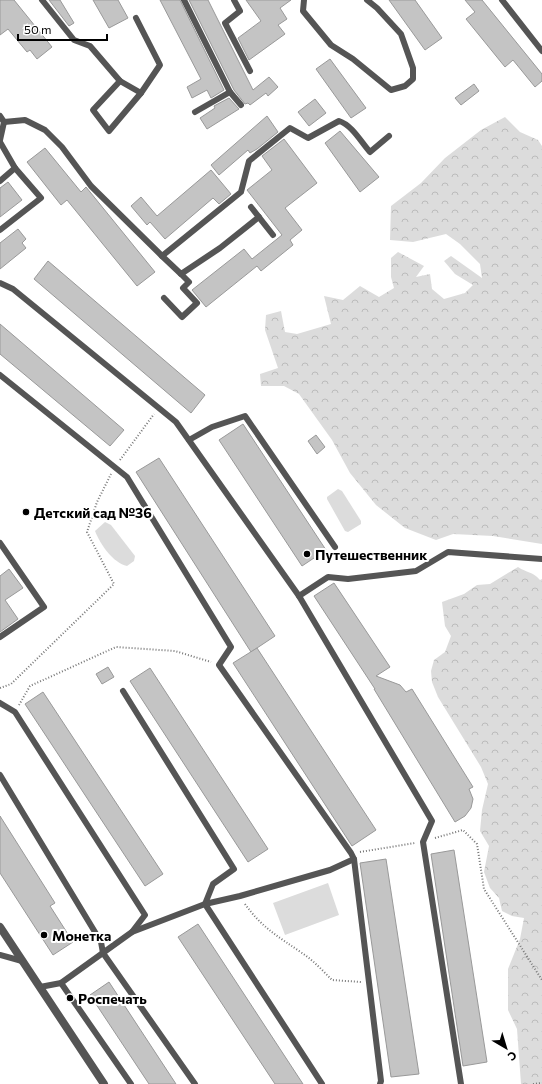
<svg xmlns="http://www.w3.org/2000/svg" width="542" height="1084" font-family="Commissioner,sans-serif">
	<defs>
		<pattern id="forest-crowns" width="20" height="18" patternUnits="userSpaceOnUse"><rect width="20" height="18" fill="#dcdcdc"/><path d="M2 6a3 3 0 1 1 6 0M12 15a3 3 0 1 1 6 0" fill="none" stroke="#bbb"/></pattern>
	</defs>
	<rect width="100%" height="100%" fill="#fff"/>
	<g fill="url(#forest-crowns)">
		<path d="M505,117L520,132L538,140L542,146V544L493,536L453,534L436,540L405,528L376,505L350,473L332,440L299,394L284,386H261L260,374L278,368L265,330L266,315L281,311L285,332L297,334L331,324L324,296L343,300L360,286L379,297L394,288L391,277V258L398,252L424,266L416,277L430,274L432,289L444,299L465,293L473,285L455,274L444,261L451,256L482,278L480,264L460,244L446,234L413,242L390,240L391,206L421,183L445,158L481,130Z"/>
		<path d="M518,567C527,573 532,571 540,580L542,579V1084H521L517,1029L508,1010V969L520,939L524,918L512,916L502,911L499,898L490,888L484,872L489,846L480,831L482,810L488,784L481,767L438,697L432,682L431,671L434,660L445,652L451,636L445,626L442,602L464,594L477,585L490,584Z"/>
	</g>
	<g fill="#dcdcdc">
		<path d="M338,489L342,491L361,521V524L348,532L345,531L327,499V497Z"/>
		<path d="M105,522L111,525L135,556L134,561L127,566C113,563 100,544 95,531Z"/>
		<path d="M328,883L339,915L285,935L273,903Z"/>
	</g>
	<g fill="#c4c4c4" stroke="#999">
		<path d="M0,0H14L52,47L37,59L30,50L27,52L8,29L0,35Z"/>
		<path d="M49,0H60L74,23L69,26Z"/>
		<path d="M93,0H118L128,18L109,28Z"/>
		<path d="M160,0H180L224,90L211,98L207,90L192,98L187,87L201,79Z"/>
		<path d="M189,0H208L253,90L269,77L278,87L268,96L266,93L250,105L248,103L245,104L234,90Z"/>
		<path d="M246,0H291L280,8L287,19L278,25L285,34L249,60L238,38L261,21Z"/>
		<path d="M389,0H415L442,38L425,50Z"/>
		<path d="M465,0H482L542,74V81L535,87L513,60L505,67L466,19L475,12Z"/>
		<path d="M330,59L366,108L351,118L316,69Z"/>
		<path d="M474,84L479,91L461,105L455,98Z"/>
		<path d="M229,98L239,109L207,129L200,118L215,108L214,106Z"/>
		<path d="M315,99L326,113L309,126L298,112Z"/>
		<path d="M267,116L278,132L257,149L250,153L248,150L219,175L211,165Z"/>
		<path d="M340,131L379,177L360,192L325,143Z"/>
		<path d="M284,139L317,183L285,208L302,230L290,240L293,245L261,271L257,266L206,307L192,290L244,249L252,259L282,235L247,190L272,170L262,156Z"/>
		<path d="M45,148L81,192L86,187L155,272L137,286L67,200L61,205L27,162Z"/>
		<path d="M211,170L231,194L219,204L213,198L165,239L150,222L147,225L131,206L141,197L157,216Z"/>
		<path d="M8,182L22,200L0,217V188Z"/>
		<path d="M18,229L26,239L22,243L26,248L0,269V243Z"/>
		<path d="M48,261L205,395L191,413L34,279Z"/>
		<path d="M0,324L124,430L110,446L0,354Z"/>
		<path d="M243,424L326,550L302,566L219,440Z"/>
		<path d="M316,435L325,447L317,454L308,441Z"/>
		<path d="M159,458L275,636L251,652L136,472Z"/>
		<path d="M9,569L23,588L5,600L18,619L0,632V576Z"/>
		<path d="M334,583L390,667L376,676L400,685L406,692L412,689L473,787L469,789L473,799L471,808L465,816L455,822L374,689H375L314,596Z"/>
		<path d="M257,648L376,830L352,846L233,663Z"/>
		<path d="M108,667L114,677L102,684L96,674Z"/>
		<path d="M150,668L268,849L248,862L130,681Z"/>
		<path d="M43,692L163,874L145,886L25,704Z"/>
		<path d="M0,816L55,903L50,906L73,942L53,955L0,873Z"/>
		<path d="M454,850L487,1062L463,1066L431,854Z"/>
		<path d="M386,859L419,1074L391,1077L360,863Z"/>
		<path d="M198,924L303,1084H275L178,937Z"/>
		<path d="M109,982L176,1084H149L90,995Z"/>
	</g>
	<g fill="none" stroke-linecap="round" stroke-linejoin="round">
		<g stroke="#777" stroke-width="2" stroke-dasharray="1 2" stroke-linecap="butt">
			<path d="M120,460L154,414"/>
			<path d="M0,688L11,684L114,584L87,532L97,502L111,474"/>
			<path d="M19,705L30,686L116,647L175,651L211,662"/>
			<path d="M435,838L463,830L477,844L484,889L542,980"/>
			<path d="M360,852L415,843"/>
			<path d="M245,904C262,928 279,937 302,953C313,960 323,971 332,980L361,982"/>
			<path d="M533,1084L542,1083"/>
		</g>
		<g stroke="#555" stroke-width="6">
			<path d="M42,0L74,40L90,46L120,81L141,93"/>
			<path d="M184,0L230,92L241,105"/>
			<path d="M234,0L240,11L225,23L250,71"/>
			<path d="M304,0L303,11L331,45L353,59L391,90L405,86L413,79V68L401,34L377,8L367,0"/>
			<path d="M502,0L542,51"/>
			<path d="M120,81L93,110L109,131L141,93L160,65L136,18"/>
			<path d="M195,112L230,92"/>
			<path d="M0,116L4,122L0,140"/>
			<path d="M4,122L25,120L45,130L62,147L91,186L162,256L241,192L249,161L290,128L308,138L339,121C352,125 361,142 370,152L389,136"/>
			<path d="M0,142L15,168L41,198L0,230"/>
			<path d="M0,181L15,168"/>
			<path d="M251,207L273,235"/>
			<path d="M162,256L181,274L220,248L259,217"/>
			<path d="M0,283L13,289L176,422L299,596L432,821L423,842L461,1084"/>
			<path d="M164,298L182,317L197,303L183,288L189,282L181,274"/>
			<path d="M0,375L127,477L231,647L219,665L351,853L354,859L381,1081L380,1084"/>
			<path d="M189,440L212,427L245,416L335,547"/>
			<path d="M0,543L44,607L0,637"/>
			<path d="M299,596L328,577L348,579L416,571L448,552L542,559"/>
			<path d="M123,691L234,869L213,884L205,904L322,1084"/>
			<path d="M0,703L15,712L145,915L132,932"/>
			<path d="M0,775L101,942L103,953L195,1084"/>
			<path d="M0,955L22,961"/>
			<path d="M61,983L131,1084"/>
			<path d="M40,987L61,983L132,932L205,904L240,896L330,870L354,859"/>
		</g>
		<path stroke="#555" stroke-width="8" d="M0,927L104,1084"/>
	</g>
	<g fill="#000" stroke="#fff" stroke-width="1.5">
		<circle cx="26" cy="512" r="4"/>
		<circle cx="307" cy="554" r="4"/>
		<circle cx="44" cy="935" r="4"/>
		<circle cx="70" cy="998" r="4"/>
	</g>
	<g text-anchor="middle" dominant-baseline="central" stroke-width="4" stroke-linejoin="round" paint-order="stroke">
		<g font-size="14" font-weight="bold" fill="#000" stroke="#fff" text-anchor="start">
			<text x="34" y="512">Детский сад №36</text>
			<text x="315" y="554">Путешественник</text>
			<text x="52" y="935">Монетка</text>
			<text x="78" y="998">Роспечать</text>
		</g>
	</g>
	<g transform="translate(506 1048) rotate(142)" stroke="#ffffff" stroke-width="3" paint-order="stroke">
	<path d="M0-3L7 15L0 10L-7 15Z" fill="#000000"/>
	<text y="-6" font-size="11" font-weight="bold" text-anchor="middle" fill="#000000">С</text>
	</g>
	<path d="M18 34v6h89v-6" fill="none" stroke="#000000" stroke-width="2"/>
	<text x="24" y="34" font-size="12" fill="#000000" stroke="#ffffff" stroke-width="3" paint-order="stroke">50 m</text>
</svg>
